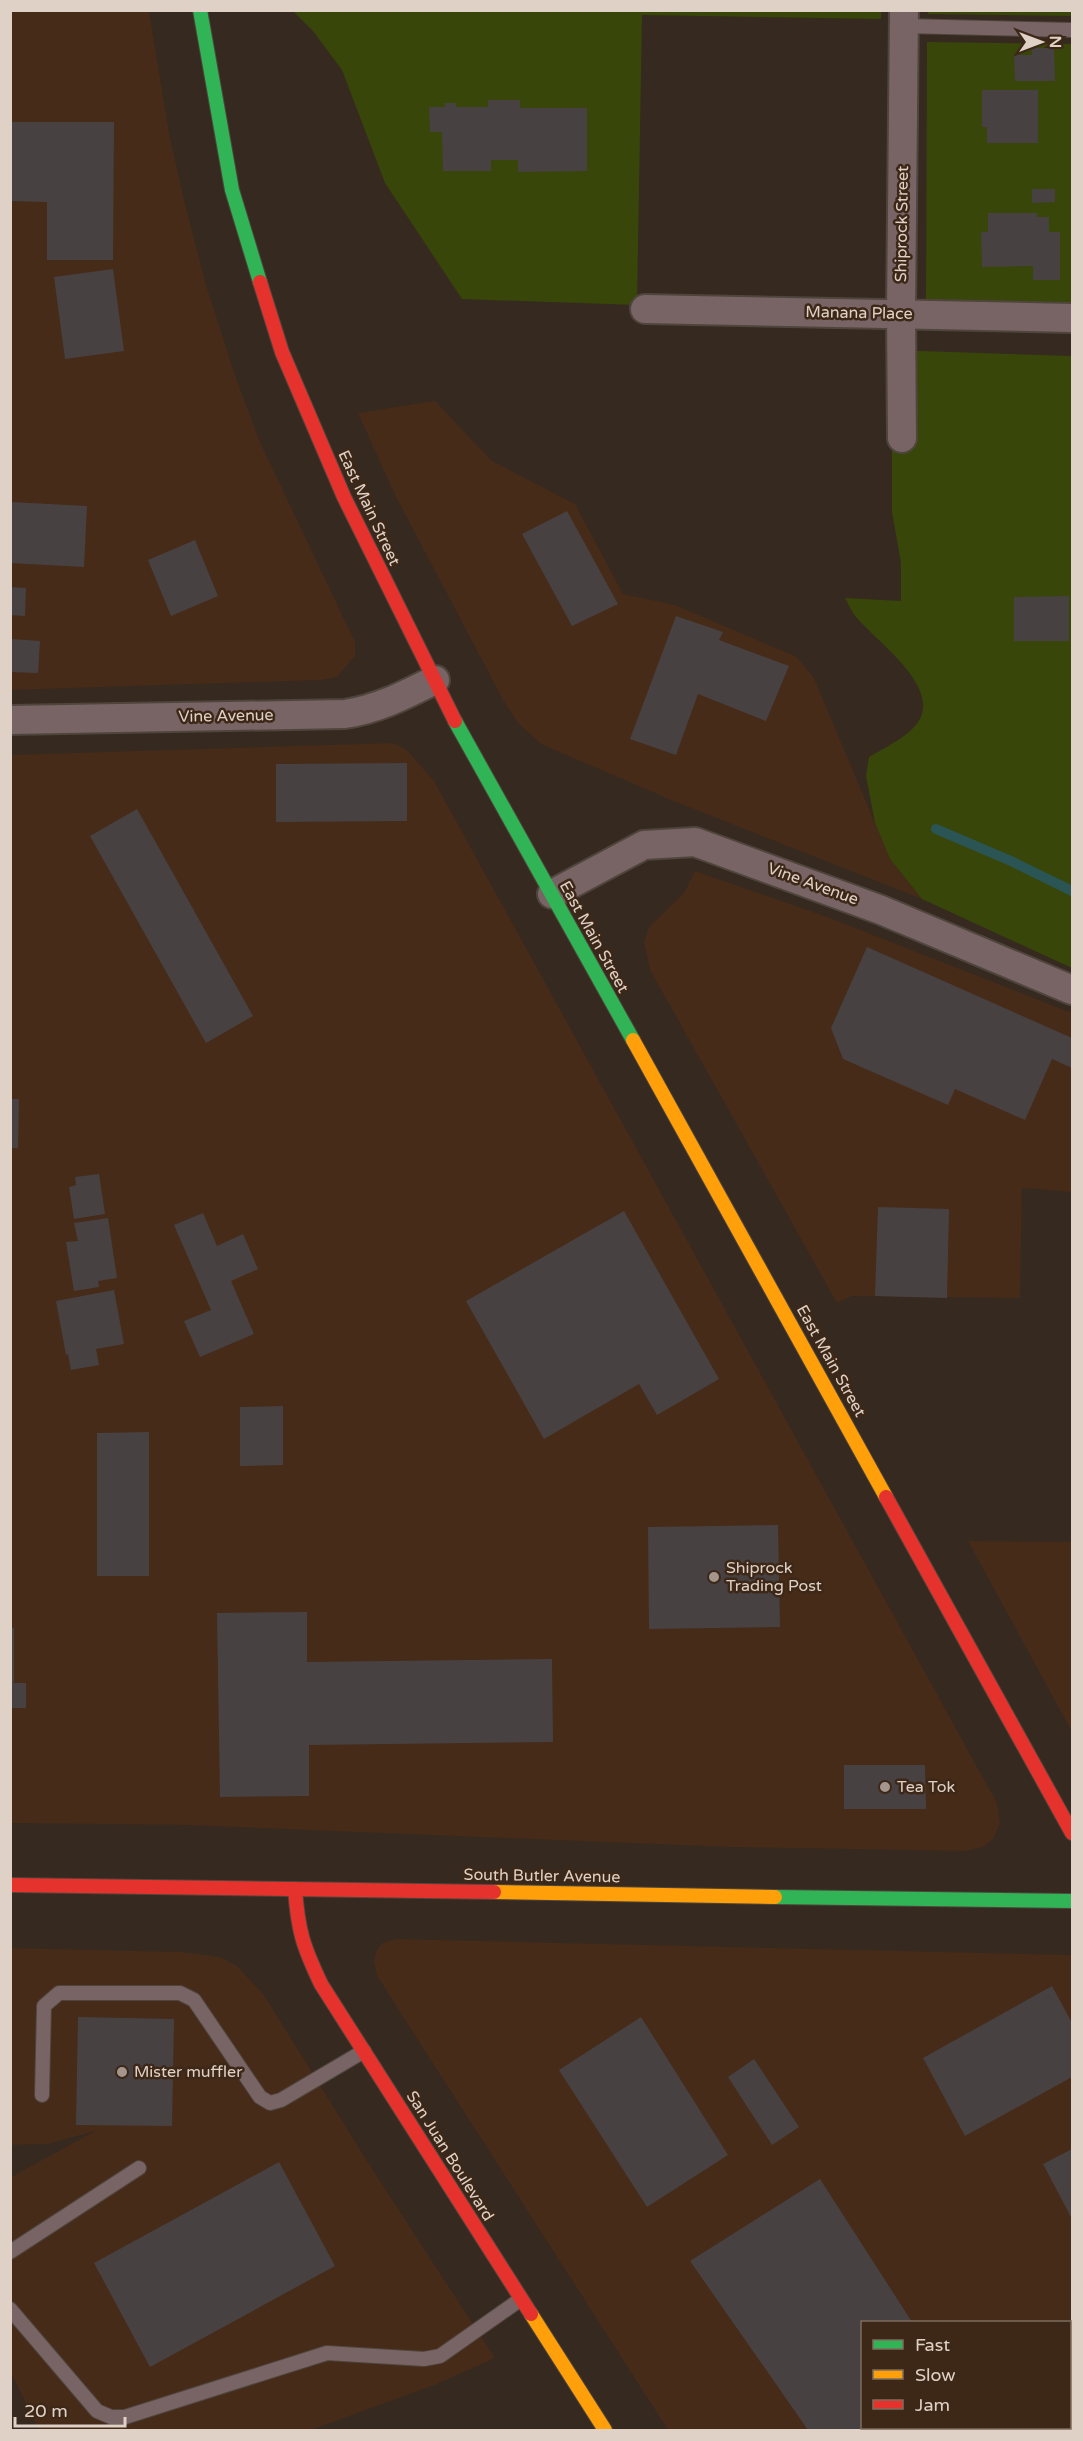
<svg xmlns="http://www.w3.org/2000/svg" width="1083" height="2441" font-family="'Varela Round',sans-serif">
	<rect width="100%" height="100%" fill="#352920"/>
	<g fill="#452b18" fill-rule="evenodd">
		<path d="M10,11H149L169,133L185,204L206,285L235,375L260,442L355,642V656L337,677L321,680L11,690Z"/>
		<path d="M435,401L492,461L575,504L623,594L675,605L797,657L814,678L890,859L922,899L671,800L541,744L518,723L503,700L395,495L358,413Z"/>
		<path d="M393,743L407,750L434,781L997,1803L1000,1824L993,1839L983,1847L965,1851L729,1847L186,1825L11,1823L10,755Z"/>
		<path d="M695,871L830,918L1072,1013V1192L1022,1188L1020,1298L852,1296L837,1303L650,970L644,942L649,927L684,893Z"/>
		<path d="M968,1541L1072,1542V1732Z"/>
		<path d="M397,1939L1072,1955V2430H668L377,1976L374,1961L376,1952L382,1943ZM862,2322H1070V2428H862Z"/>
		<path d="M11,1948L182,1952L220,1957L237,1966L264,1995L367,2161L495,2358L437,2384L311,2430H39L11,2373V2177L95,2131L48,2144L11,2145Z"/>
	</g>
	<g fill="#384609">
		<path d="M928,10H1072V16L928,14Z"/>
		<path d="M293,11H881V19L642,15L637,305L462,299L385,183L342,70L313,31Z"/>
		<path d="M927,42L1072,44V304L935,306L926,300Z"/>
		<path d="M892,350L1072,356V968L922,899L890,859L875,823L866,776L869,757C884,748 908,737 918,722C942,687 876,641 857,618C852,613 849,605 845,598L901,601V563L892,512Z"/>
	</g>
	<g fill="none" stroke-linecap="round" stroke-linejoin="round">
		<path stroke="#2b5555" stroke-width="10" d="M936,829L1011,861L1072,891"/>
	</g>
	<g fill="#484142">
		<path d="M1032,48H1054L1055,81H1015L1014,55H1032Z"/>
		<path d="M982,90H1038V143H987V127H982Z"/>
		<path d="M488,100H520V108H587V171L518,172V160H491V171H443L442,132H430L429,107H445V103H456V107H488Z"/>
		<path d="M10,122H114L113,260H47V202L10,201Z"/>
		<path d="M1032,189H1055V202L1032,203Z"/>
		<path d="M988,213H1037V217H1049V232H1060V280H1033V266L982,267L981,232H988Z"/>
		<path d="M113,269L124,351L65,359L54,277Z"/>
		<path d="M10,502L87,506L84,567L10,563Z"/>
		<path d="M567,511L618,604L572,626L522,534Z"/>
		<path d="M195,540L218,596L171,616L148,560Z"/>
		<path d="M10,587L26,588L25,616L10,615Z"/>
		<path d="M1069,596V641H1014V597Z"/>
		<path d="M676,616L723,632L719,640L789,666L766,721L698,694L676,755L630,739Z"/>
		<path d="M10,639L40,641L38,673L10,672Z"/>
		<path d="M407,763V821L276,822V764Z"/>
		<path d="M137,809L253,1016L206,1043L90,836Z"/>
		<path d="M867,947L1072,1038V1068L1052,1059L1025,1120L955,1089L948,1105L843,1059L831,1028Z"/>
		<path d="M10,1099H19L18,1148H10Z"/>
		<path d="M99,1174L105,1214L74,1219L69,1187L76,1185L75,1177Z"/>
		<path d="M878,1207L949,1209L947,1298L875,1296Z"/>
		<path d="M624,1211L719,1379L657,1415L639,1384L544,1439L466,1301Z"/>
		<path d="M203,1213L217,1246L243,1234L258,1269L231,1281L254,1334L200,1357L184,1321L211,1310L174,1225Z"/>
		<path d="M108,1218L117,1278L98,1281L99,1287L74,1291L66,1242L78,1241L74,1223Z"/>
		<path d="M114,1290L124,1344L96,1349L99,1365L71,1370L68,1354L66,1355L56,1301Z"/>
		<path d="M283,1406V1465L240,1466V1407Z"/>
		<path d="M149,1432V1576H97V1433Z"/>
		<path d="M778,1525L780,1627L649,1629L648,1527Z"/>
		<path d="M307,1612V1662L552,1659L553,1742L309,1745V1796L220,1797L217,1613Z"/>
		<path d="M10,1628H14V1683H26V1708H10Z"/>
		<path d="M844,1765H925L926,1809H844Z"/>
		<path d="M1052,1986L1072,2023V2077L965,2136L923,2058Z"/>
		<path d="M78,2017L174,2019L172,2126L76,2125Z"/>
		<path d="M641,2017L728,2155L647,2207L559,2070Z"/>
		<path d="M754,2059L799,2127L772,2145L728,2077Z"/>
		<path d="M1072,2149V2219L1043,2164Z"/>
		<path d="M279,2162L335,2266L150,2367L94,2263Z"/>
		<path d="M820,2179L912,2322H862V2428H957L953,2430H808L690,2261Z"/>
	</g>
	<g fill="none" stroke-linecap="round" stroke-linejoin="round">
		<defs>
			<g id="lane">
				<path d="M904,26L1072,30"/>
				<path d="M42,2095L44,2006L59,1993H180L194,2000L260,2097L270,2103L281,2100L364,2051"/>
				<path d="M10,2252L139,2168"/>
				<path d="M10,2309L97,2411L111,2417H125L327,2353L424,2359L440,2356L521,2299"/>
			</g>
			<g id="street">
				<path d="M645,309L1072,318"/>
				<path d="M902,438L901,313L904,10"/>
				<path d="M10,720L345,714C378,709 405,695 435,680"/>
				<path d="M552,894L644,845L695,842L881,910L1072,990"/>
			</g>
			<g id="fast">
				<path d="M200,10L232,190L260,282"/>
				<path d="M455,721L633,1040"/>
				<path d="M775,1897L1072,1901"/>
			</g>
			<g id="slow">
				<path d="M633,1040L886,1497"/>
				<path d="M494,1892L775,1897"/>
				<path d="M531,2314L605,2430"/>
			</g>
			<g id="jam">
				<path d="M260,282L282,352L344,497L455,721"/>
				<path d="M886,1497L1072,1833"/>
				<path d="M10,1885L494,1892"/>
				<path d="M295,1889C298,1931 303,1946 321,1984L531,2314"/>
			</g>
		</defs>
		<use href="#lane" stroke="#4f453c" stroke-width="16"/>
		<use href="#street" stroke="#4f453c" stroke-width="32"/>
		<use href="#fast" stroke="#4f453c" stroke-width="16"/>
		<use href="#slow" stroke="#4f453c" stroke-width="16"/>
		<use href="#jam" stroke="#4f453c" stroke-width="16"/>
		<use href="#lane" stroke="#786465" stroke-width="14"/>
		<use href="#street" stroke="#786465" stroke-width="28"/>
		<use href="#fast" stroke="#30b455" stroke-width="14"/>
		<use href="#slow" stroke="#ff9f0a" stroke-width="14"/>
		<use href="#jam" stroke="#e5322d" stroke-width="14"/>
	</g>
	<g fill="#a4968d" stroke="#3d2818" stroke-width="2">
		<circle cx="714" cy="1577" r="6"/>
		<circle cx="885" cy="1787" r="6"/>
		<circle cx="122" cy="2072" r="6"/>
	</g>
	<g text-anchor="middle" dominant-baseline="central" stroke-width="5" stroke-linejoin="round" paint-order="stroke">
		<g font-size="16" fill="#e0d1c7" stroke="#3d2818">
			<text transform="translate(902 224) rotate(-89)">Shiprock Street</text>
			<text transform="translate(859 313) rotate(1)">Manana Place</text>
			<text transform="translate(369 508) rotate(65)">East Main Street</text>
			<text transform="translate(226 716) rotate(-1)">Vine Avenue</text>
			<text transform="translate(813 884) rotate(20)">Vine Avenue</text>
			<text transform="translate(594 937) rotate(61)">East Main Street</text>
			<text transform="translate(831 1361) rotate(61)">East Main Street</text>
			<text transform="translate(542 1876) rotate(1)">South Butler Avenue</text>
			<text transform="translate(450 2156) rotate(58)">San Juan Boulevard</text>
		</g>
		<g font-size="16" fill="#e0d1c7" stroke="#3d2818" text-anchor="start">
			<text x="726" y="1568">Shiprock<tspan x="726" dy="18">Trading Post</tspan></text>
			<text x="897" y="1787">Tea Tok</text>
			<text x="134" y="2072">Mister muffler</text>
		</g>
	</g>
	<rect width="1083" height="2441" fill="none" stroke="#e0d1c7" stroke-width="24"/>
	<rect x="861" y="2321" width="210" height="108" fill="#3d2818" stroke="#7e6c5e" stroke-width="1.5"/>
	<rect x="873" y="2340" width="30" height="9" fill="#30b455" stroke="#7e6c5e" stroke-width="1.5"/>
	<text x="915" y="2351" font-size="18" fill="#e0d1c7">Fast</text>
	<rect x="873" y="2370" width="30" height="9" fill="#ff9f0a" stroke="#7e6c5e" stroke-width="1.5"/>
	<text x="915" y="2381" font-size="18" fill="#e0d1c7">Slow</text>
	<rect x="873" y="2400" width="30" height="9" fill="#e5322d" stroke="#7e6c5e" stroke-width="1.5"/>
	<text x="915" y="2411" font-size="18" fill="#e0d1c7">Jam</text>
	<g transform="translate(1041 42) rotate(90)" stroke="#3d2818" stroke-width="4.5" paint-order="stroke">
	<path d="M0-4.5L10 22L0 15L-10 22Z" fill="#e0d1c7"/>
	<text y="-9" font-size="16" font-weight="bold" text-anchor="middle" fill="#e0d1c7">N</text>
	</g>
	<path d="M15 2417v9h110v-9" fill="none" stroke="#e0d1c7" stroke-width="3"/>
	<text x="24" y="2417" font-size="18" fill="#e0d1c7" stroke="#3d2818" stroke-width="4.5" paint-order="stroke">20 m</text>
</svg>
